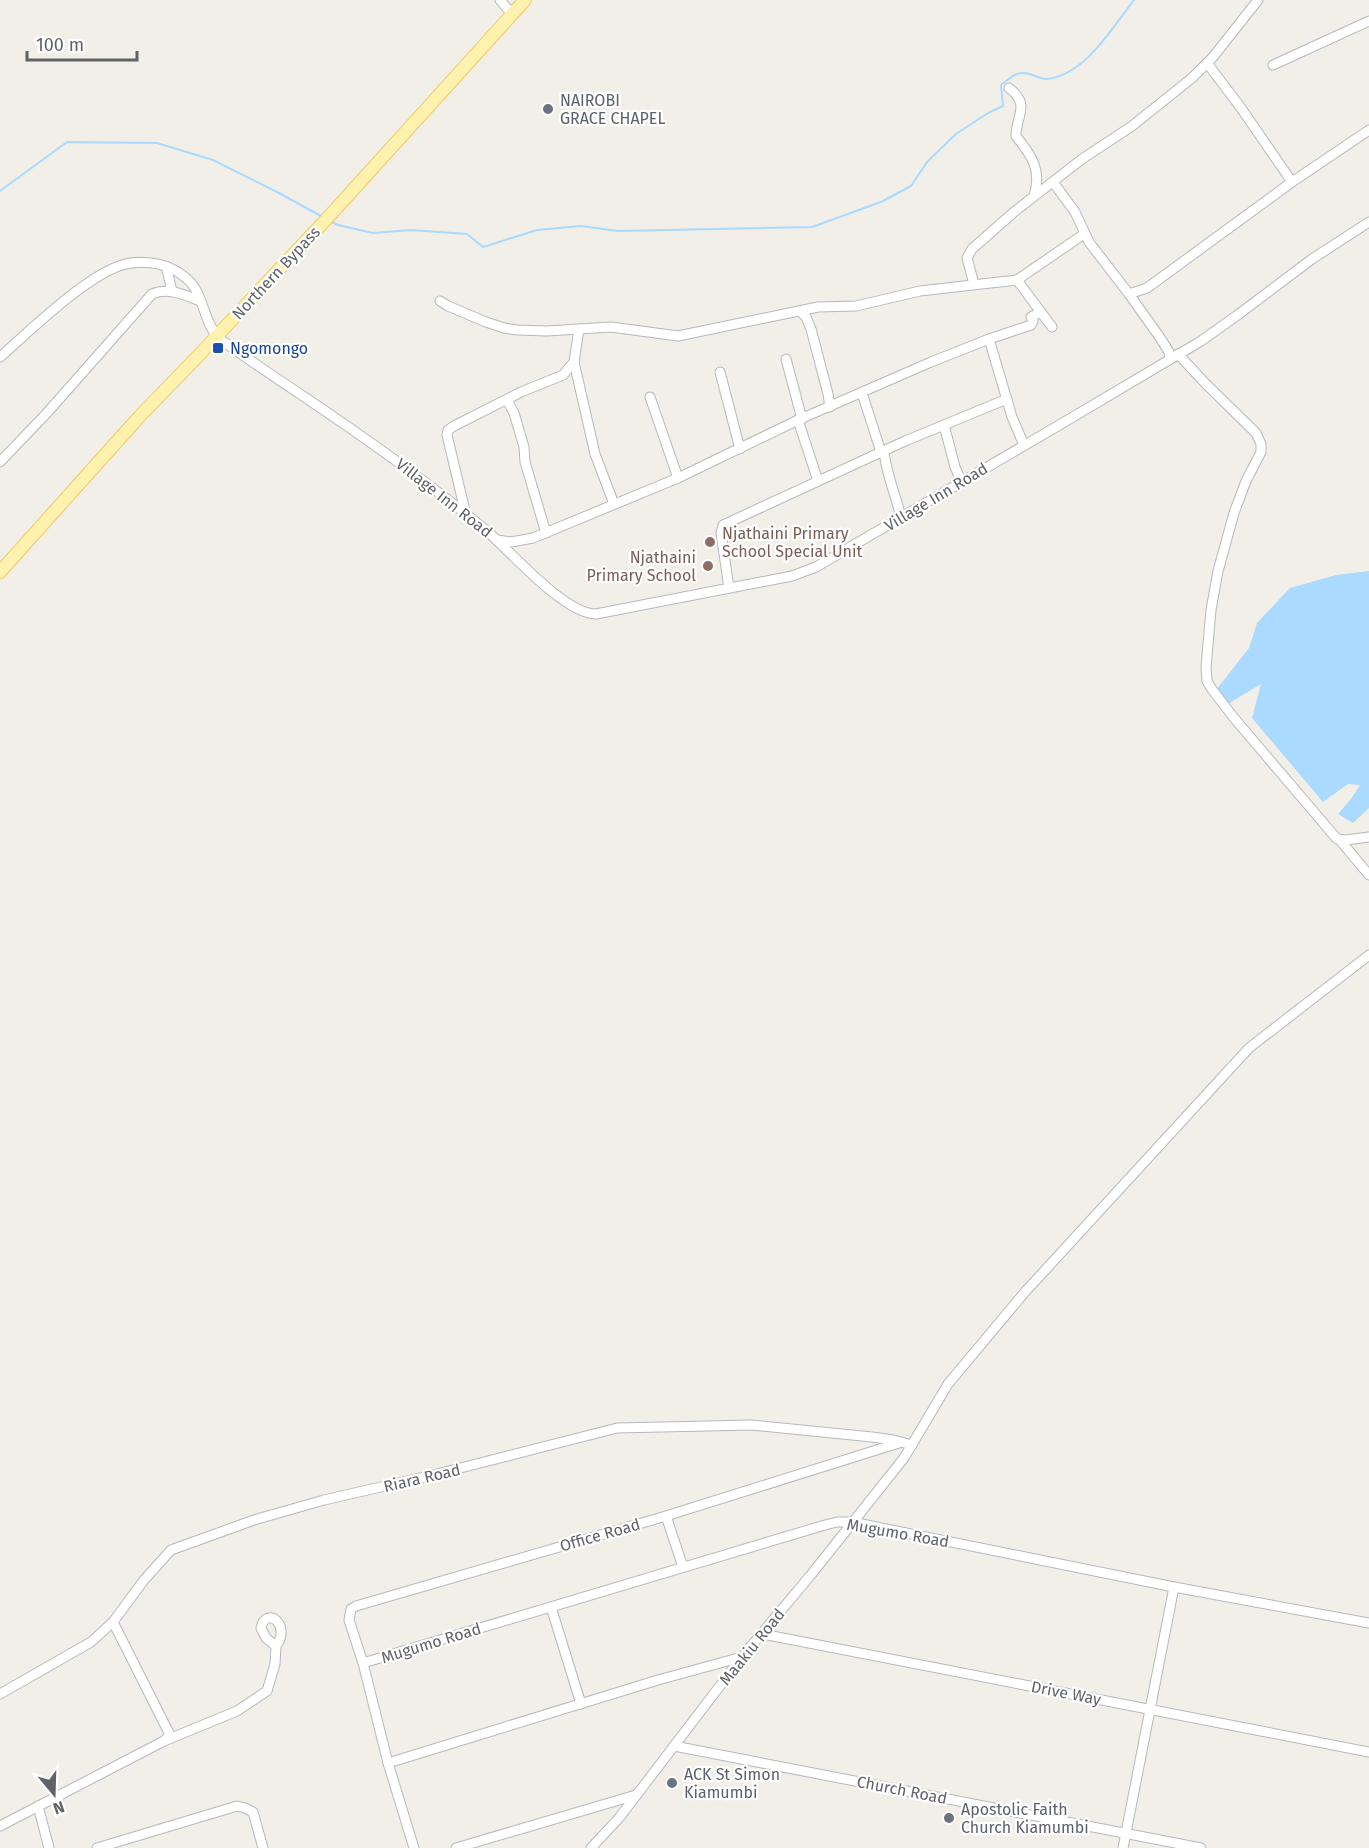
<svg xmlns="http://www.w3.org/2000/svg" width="1369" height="1848" font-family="'Fira Sans',sans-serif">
	<rect width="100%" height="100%" fill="#f1efe8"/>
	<path fill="#aadaff" d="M1369,571V808L1353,823L1338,814L1351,799L1360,785L1348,784L1323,802L1252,718L1261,684L1226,705L1216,690L1249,648L1257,623L1290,588L1336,575Z"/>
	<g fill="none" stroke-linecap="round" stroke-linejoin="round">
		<g stroke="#aadaff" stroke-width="2">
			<path d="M0,191L67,142L157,143L213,160L277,192L321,216"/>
			<path d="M332,222L338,225L373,233L411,230L467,234L483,247L537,230L581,226L618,231L812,227L881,202L911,186L927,162L956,134L988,113L1003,106L1001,85C1014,75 1017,70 1033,75C1037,77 1042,79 1047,79C1085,75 1112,28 1134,0"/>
		</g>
		<defs>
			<g id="minor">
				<path d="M500,0L512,14"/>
				<path d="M1207,63L1241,108L1292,182"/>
				<path d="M1273,65L1369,21"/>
				<path d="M1009,88C1031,105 1016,115 1016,136C1032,156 1042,170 1034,196"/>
				<path d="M1053,182L1075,212L1089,242L1129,294L1161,339L1169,352L1170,359"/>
				<path d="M166,266L172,291"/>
				<path d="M1017,280L1052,327"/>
				<path d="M974,284L967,258L972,249L1014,212L1082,159L1132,126L1192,78L1213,57L1258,0"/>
				<path d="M1129,294L1147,288L1292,182L1369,130"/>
				<path d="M440,301L448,306L486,322L504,328L517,330L547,331L611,327L678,336L818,307L856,306L920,291L1017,280L1084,234"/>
				<path d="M800,311L806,317L811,329L828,394L830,407"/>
				<path d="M989,339L1012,417L1024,445"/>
				<path d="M1178,354L1205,383L1256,433L1261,444V452L1246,481L1234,513L1218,571L1211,610L1206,667L1207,681L1211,688L1234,718L1337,839L1346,840L1369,837"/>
				<path d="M0,357C29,332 94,267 131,263C150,260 171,265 186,278C204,292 203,322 218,337C224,343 233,348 240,353C261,368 282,382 303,396C367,439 431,484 489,533C513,554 565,614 596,614L792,576L816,567L1056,427L1201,341L1239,314L1312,259L1369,222"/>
				<path d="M786,359L802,419"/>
				<path d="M574,362L595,454L614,504"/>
				<path d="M720,372L740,449"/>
				<path d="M862,393L880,449L884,451C886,474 896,495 901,518"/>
				<path d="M650,397L678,478"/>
				<path d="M507,400L514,413L524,447L525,462L546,533"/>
				<path d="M798,420L818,481"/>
				<path d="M944,425L955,467L962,483"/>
				<path d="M0,462L46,414L152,294C168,287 185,295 200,301"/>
				<path d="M466,515L447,435L448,430L454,426L521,392L563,375L574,362L579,329"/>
				<path d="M497,540L511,542L533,538L678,478L798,420L931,362L989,339L1031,325L1033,321L1031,317L1041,312"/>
				<path d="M729,588L721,533L723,525L905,441L1007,399"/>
				<path d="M1339,839L1369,875"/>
				<path d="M666,1516L683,1567"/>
				<path d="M551,1607L581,1704"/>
				<path d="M762,1634L1369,1752"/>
				<path d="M363,1663L349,1620L351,1609L356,1606L666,1516L902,1442"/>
				<path d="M0,1694L91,1642L113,1622L144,1580L171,1550L254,1520L324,1500L433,1475L617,1428L751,1425L872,1437L893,1440L912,1445"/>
				<path d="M164,1741L237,1711L267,1691L275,1664L276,1646L266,1638L261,1628C266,1605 292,1625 276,1646"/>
				<path d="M674,1746L1201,1848"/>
				<path d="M388,1763L658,1680L742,1657"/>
				<path d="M38,1806L49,1848"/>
				<path d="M0,1826L164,1741L168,1737L169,1733L113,1622"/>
				<path d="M97,1848L237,1806L245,1808L253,1812L263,1848"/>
				<path d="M414,1848L388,1763L363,1663L825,1525L837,1522H852L1174,1587L1369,1623"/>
				<path d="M456,1848L636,1795"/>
				<path d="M591,1848L619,1818L742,1657L810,1576L904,1458L948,1384L1025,1292L1249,1048L1369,955"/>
				<path d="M1123,1848L1174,1587"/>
			</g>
			<path id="major" d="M0,572L139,417L199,355L333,212L525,0"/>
		</defs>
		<use href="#minor" stroke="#b5b8bc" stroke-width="11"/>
		<use href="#major" stroke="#f2c960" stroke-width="14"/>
		<use href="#minor" stroke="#fff" stroke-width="9"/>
		<use href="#major" stroke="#fff2af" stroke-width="12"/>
	</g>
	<g fill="#6b7280" stroke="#fff" stroke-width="2">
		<circle cx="548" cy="109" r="6"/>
		<circle cx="672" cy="1783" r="6"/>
		<circle cx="949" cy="1818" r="6"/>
	</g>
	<rect fill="#1a4fb4" stroke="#fff" stroke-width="2" x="212" y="342" width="12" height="12" rx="3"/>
	<g fill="#8d6e63" stroke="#fff" stroke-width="2">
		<circle cx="710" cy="542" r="6"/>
		<circle cx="708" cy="566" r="6"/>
	</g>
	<g text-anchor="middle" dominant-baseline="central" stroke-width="4.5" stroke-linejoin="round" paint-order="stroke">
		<g font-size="16" fill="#5b616d" stroke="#fff" text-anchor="start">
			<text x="560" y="100">NAIROBI<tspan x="560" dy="18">GRACE CHAPEL</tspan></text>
			<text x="684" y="1774">ACK St Simon<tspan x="684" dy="18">Kiamumbi</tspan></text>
			<text x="961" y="1809">Apostolic Faith<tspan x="961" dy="18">Church Kiamumbi</tspan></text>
		</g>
		<g font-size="16" fill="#5f6368" stroke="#fff">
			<text transform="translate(276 273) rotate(-47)">Northern Bypass</text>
			<text transform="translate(936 497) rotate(-31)">Village Inn Road</text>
			<text transform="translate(444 498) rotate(38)">Village Inn Road</text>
			<text transform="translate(422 1478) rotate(-13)">Riara Road</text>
			<text transform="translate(898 1533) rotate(10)">Mugumo Road</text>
			<text transform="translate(600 1535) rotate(-16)">Office Road</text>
			<text transform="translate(431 1643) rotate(-17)">Mugumo Road</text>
			<text transform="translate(752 1647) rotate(-51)">Maakiu Road</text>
			<text transform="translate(1066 1693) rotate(11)">Drive Way</text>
			<text transform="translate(902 1790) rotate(11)">Church Road</text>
		</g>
		<g font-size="16" fill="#164399" stroke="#fff" text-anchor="start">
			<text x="230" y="348">Ngomongo</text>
		</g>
		<g font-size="16" fill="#785e54" stroke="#fff" text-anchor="start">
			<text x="722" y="533">Njathaini Primary<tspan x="722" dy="18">School Special Unit</tspan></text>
			<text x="696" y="557" text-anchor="end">Njathaini<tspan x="696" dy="18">Primary School</tspan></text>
		</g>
	</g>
	<g transform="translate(54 1794) rotate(161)" stroke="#ffffff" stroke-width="4.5" paint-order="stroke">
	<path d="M0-4.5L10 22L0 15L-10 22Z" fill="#5f6368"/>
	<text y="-9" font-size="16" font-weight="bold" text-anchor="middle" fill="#5f6368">N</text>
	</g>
	<path d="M27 51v9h110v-9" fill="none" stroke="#5f6368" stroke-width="3"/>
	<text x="36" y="51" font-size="18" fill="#5f6368" stroke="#ffffff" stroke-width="4.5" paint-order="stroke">100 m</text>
</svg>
